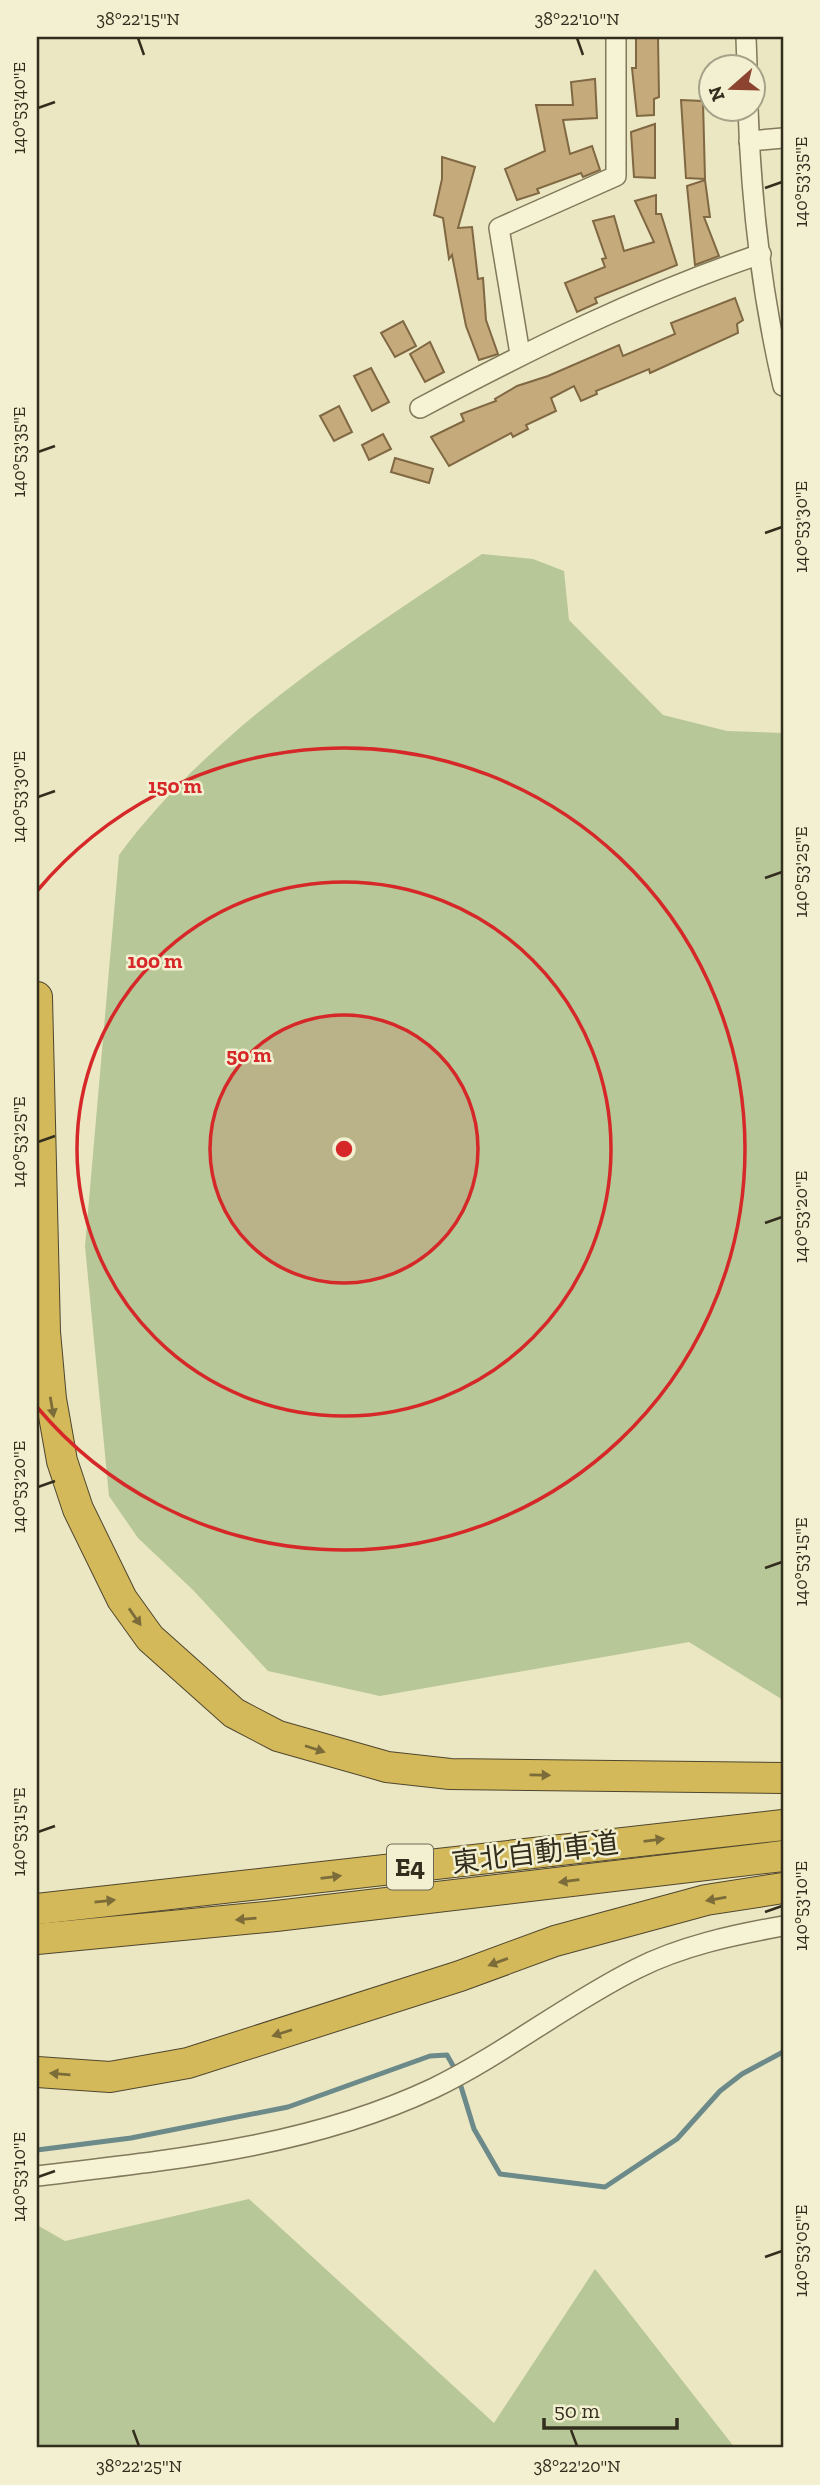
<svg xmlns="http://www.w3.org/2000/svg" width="820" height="2485" font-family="'Zilla Slab','Noto Sans JP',serif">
	<rect width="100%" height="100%" fill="#eae7c2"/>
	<g fill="#b7c797">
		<path d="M482,554L533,559L564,571L569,620L663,715L727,731L783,733V1700L689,1642L380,1696L268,1671L193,1590L138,1538L109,1496L85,1246L119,855C213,728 352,641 482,554Z"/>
		<path d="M249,2199L494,2423L595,2269L735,2448H37V2225L65,2241Z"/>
	</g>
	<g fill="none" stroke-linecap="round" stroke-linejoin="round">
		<g stroke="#6c8a89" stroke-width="5">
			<path d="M459,2080L474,2129L500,2174L605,2187L677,2139L720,2091L742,2074L783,2052"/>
			<path d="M37,2150L131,2138L288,2107L430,2056L447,2055L456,2071"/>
		</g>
	</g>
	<g fill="#c5aa7b" stroke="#806843" stroke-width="2">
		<path d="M636,37H658L659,97L654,99V115L637,116L632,68H636Z"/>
		<path d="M595,79L597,118L563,120L570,154L592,146L600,170L583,177L581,173L537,189L539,193L517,200L505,169L545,151L536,105H573L571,82Z"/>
		<path d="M681,100L703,101L705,179L686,178Z"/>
		<path d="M655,124V178L634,177L631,132Z"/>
		<path d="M442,157L475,167L458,228L472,227L478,279L483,278L486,320L498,354L479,360L466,326L452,255L449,259L443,218L434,215L442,179Z"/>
		<path d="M705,180L710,217H704L719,256L695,265L687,186Z"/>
		<path d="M656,195V214H661L677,265L595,298L597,303L577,312L565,283L605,267L602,259L606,258L593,221L614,216L624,251L654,242L635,201Z"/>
		<path d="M735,298L743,320L737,324L738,333L650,373L649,369L596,391L597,394L581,401L574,386L551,398L556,411L526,425L528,429L513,437L511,433L449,466L431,437L464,421L461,414L496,401L495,399L517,386L548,376L619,345L623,356L675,334L671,323Z"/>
		<path d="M403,321L416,346L395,357L381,333Z"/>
		<path d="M430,342L444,372L425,382L410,354Z"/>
		<path d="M371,368L389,402L372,411L354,376Z"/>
		<path d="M339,406L352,432L334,441L320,416Z"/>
		<path d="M383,434L391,449L369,460L362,445Z"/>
		<path d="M395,458L433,469L429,483L391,472Z"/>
	</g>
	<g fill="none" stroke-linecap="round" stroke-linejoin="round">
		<defs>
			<g id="minor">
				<path d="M746,37L747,66"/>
				<path d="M748,108C751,201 762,296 783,386"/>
				<path d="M749,141L783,138"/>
				<path d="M520,354L499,228L616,176V37"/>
				<path d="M420,408C531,349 642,294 761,254"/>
				<path d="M37,2176C172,2160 309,2147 434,2088C504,2054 566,2004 636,1969C681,1946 733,1935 783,1926"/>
			</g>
			<g id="highway">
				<path d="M37,997L45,1332L51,1399L62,1461L78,1509L122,1599L150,1638L234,1713L278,1736L387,1767L450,1774L783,1778"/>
				<path d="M37,1909L783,1825"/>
				<path d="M37,1939L276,1916L783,1856"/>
				<path d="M37,2072L110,2077L188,2063L460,1976L555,1941L706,1900L783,1888"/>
			</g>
		</defs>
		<use href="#minor" stroke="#82795b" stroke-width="22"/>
		<use href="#highway" stroke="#50462f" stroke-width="32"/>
		<use href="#minor" stroke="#f6f3d5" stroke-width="19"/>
		<use href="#highway" stroke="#d3b959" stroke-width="30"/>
	</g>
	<defs><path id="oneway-solid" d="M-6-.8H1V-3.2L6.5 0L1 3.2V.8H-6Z" transform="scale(1.75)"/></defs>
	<g fill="#7b6c39">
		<use href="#oneway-solid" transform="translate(52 1407) rotate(80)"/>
		<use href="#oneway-solid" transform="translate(135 1617) rotate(55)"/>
		<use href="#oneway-solid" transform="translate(315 1749) rotate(18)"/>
		<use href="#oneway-solid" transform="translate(540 1775) rotate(1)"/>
		<use href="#oneway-solid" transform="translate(654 1840) rotate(-7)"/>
		<use href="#oneway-solid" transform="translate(331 1877) rotate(-7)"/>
		<use href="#oneway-solid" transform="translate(569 1881) rotate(173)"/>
		<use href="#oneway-solid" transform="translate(716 1899) rotate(170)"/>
		<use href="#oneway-solid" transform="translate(105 1901) rotate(-6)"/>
		<use href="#oneway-solid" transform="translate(246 1919) rotate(175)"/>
		<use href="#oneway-solid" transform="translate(498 1962) rotate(160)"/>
		<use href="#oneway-solid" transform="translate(282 2033) rotate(162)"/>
		<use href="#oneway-solid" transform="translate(60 2074) rotate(-175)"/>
	</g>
	<path fill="none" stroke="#332d1e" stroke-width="2.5" d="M138,38L144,55M577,38L583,55M38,108L55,102M765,188L782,182M38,452L55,446M765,533L782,527M38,797L55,791M765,878L782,872M38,1142L55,1136M765,1223L782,1217M38,1487L55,1481M765,1568L782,1562M38,1832L55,1826M765,1912L782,1906M38,2177L55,2171M765,2257L782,2251M133,2430L139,2446M571,2430L577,2446"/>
	<circle cx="344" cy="1149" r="134" fill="#d62828" fill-opacity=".12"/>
	<g fill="none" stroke="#d62828" stroke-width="3.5">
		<circle cx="344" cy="1149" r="134"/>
		<circle cx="344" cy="1149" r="267"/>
		<path d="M37 891A401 401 0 1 1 37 1407"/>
	</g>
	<g text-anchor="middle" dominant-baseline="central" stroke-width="5" stroke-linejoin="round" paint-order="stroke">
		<rect fill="#f2f0d1" stroke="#6c6854" stroke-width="2" x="387" y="1844.5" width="46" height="45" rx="5"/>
		<g font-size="26" font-weight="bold" fill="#332d1e">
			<text x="410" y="1867">E4</text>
		</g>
		<g font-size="28" fill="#332d1e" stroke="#f2f0d1">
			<text transform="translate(535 1853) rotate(-7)">東北自動車道</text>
		</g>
	</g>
	<circle cx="344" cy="1149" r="10" fill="#d62828" stroke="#f2f0d1" stroke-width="3.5"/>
	<g font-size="21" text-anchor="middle" font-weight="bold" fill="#d62828" stroke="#f2f0d1" stroke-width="5" stroke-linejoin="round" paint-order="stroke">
		<text x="175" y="793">150 m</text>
		<text x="155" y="968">100 m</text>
		<text x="249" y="1062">50 m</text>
	</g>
	<rect width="820" height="2485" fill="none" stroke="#f2f0d1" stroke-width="77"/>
	<g transform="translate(732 88) rotate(250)"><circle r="33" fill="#f2f0d1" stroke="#a6a289" stroke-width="2"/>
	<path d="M0-5L12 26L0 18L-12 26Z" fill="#8c4430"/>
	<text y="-10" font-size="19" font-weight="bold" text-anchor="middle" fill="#332d1e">N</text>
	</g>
	<path d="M544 2418v10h133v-10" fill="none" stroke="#332d1e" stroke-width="3.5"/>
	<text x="554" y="2418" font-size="21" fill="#332d1e" stroke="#f2f0d1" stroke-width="5" paint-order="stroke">50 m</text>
	<rect x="38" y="38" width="744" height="2408" fill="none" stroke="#332d1e" stroke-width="2.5"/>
	<g font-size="18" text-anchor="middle" fill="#332d1e">
		<text x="138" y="25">38°22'15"N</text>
		<text x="577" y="25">38°22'10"N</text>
		<text transform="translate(19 108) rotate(-90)" y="6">140°53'40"E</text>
		<text transform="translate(801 182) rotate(-90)" y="6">140°53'35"E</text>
		<text transform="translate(19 452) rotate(-90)" y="6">140°53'35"E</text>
		<text transform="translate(801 527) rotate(-90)" y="6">140°53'30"E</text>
		<text transform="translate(19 797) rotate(-90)" y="6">140°53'30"E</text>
		<text transform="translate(801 872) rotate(-90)" y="6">140°53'25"E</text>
		<text transform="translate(19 1142) rotate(-90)" y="6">140°53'25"E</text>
		<text transform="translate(801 1217) rotate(-90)" y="6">140°53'20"E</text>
		<text transform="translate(19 1487) rotate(-90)" y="6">140°53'20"E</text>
		<text transform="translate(801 1562) rotate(-90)" y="6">140°53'15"E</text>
		<text transform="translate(19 1832) rotate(-90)" y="6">140°53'15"E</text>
		<text transform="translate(801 1906) rotate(-90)" y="6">140°53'10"E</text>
		<text transform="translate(19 2177) rotate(-90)" y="6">140°53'10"E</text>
		<text transform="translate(801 2251) rotate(-90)" y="6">140°53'05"E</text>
		<text x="139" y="2472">38°22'25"N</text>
		<text x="577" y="2472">38°22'20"N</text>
	</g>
</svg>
